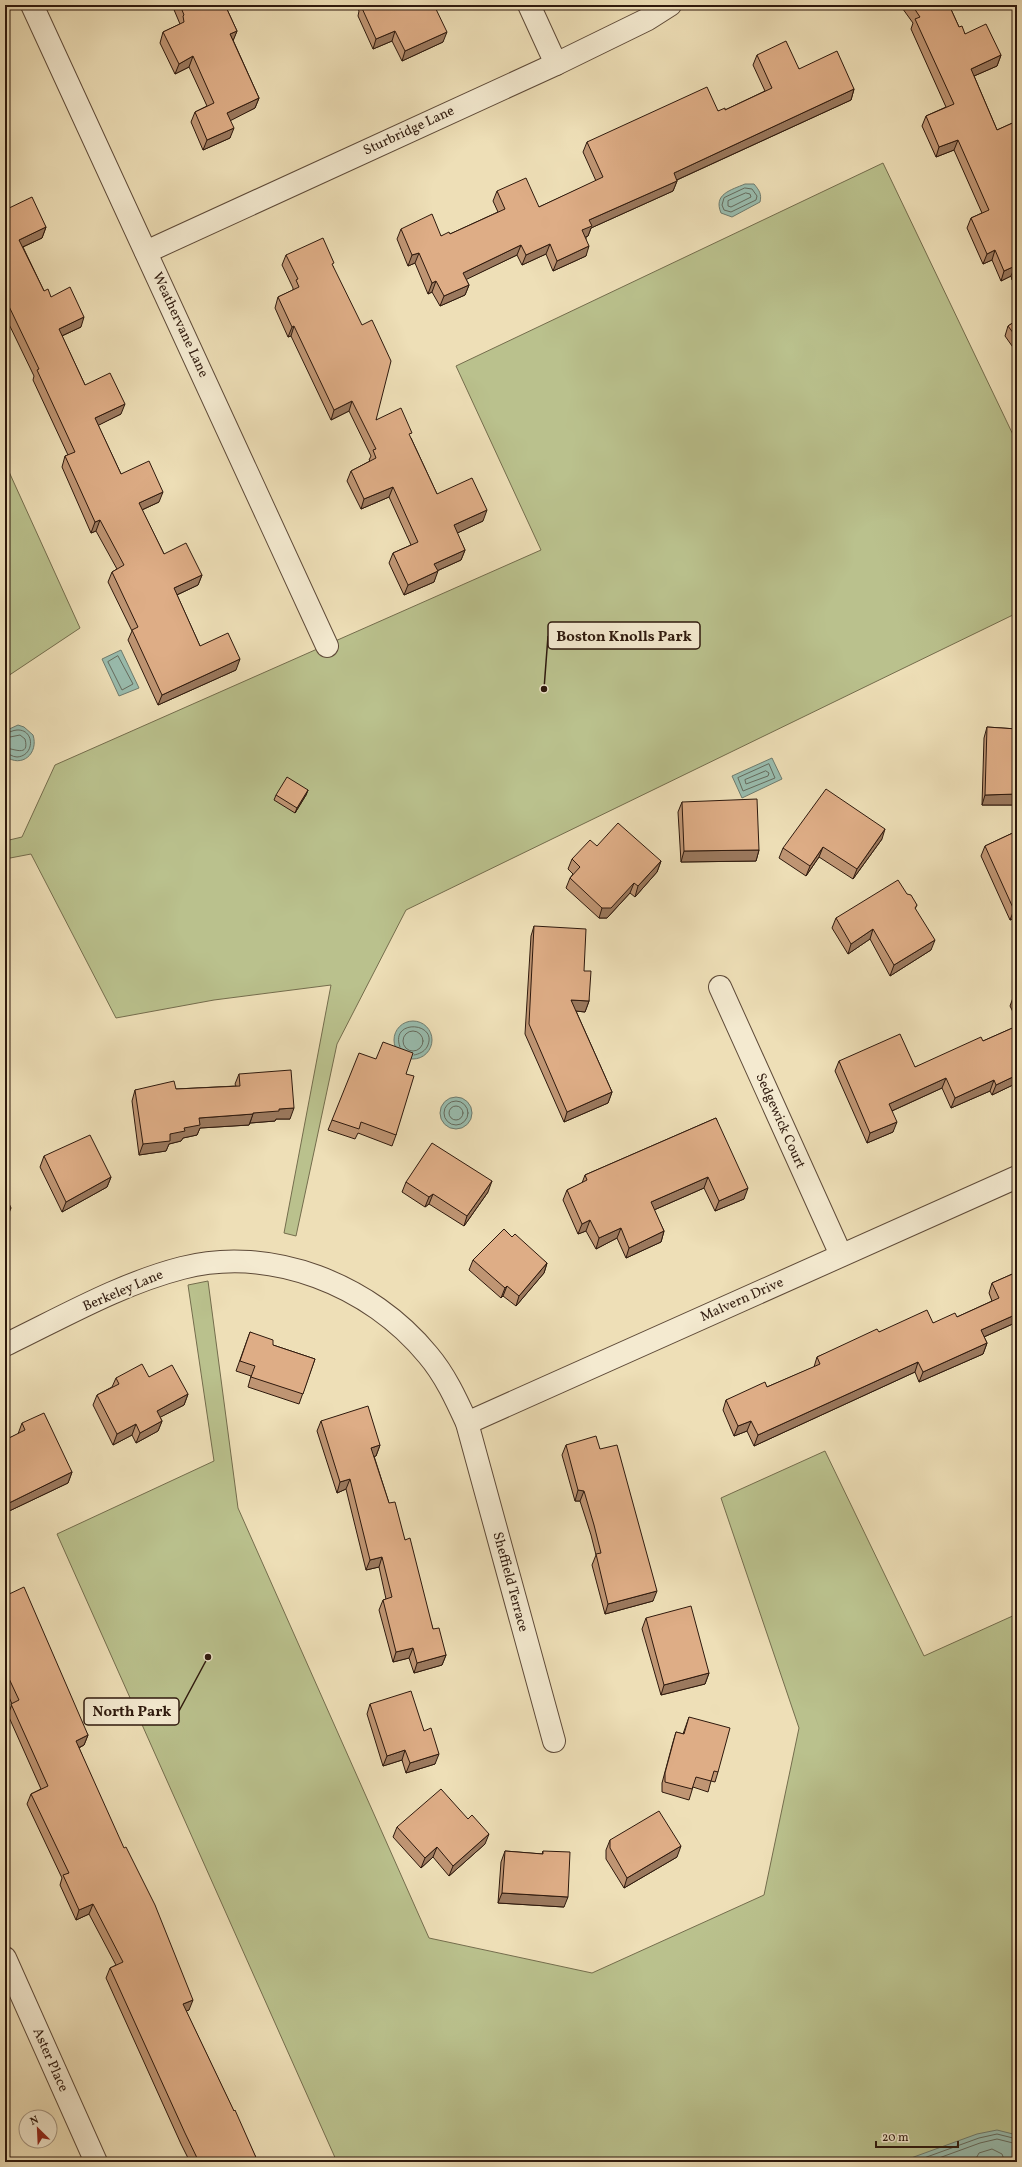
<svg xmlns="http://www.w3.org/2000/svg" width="1022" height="2167" font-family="Vollkorn,serif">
	<rect width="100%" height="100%" fill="#eedfb7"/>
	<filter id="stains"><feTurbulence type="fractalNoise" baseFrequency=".005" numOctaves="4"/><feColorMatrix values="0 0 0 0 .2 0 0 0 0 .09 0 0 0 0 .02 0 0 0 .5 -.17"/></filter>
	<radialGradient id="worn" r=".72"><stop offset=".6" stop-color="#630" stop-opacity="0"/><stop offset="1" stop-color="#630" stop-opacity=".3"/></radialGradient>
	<g fill="#bac18d" stroke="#746d4d">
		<path d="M883,163L1017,443V613L406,910L337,1044L296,1236L284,1233L331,985L214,1000L116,1018L31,854L5,859V841L22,837L55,765L541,550L456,366Z"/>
		<path d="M5,463L80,628L5,678Z"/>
		<path d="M208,1281L238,1508L429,1938L592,1973L764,1895L799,1728L721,1498L825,1451L924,1656L1017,1614V2162H337L57,1534L214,1461L188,1285Z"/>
	</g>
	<g fill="#99bdaf" stroke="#6e7b6e">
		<path d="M745,184H754C759,190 762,194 760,202L732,217L721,213C713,194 731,190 745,184Z"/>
		<path d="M121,650L139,688L119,696L102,659Z"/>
		<path d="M18,725L24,727L33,735C39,753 22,769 5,756V731Z"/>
		<path d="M772,758L782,779L742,798L732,776Z"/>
		<circle cx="413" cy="1040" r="19"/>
		<circle cx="456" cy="1113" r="16"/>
		<path d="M997,2130L1017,2135V2162H1000L991,2158L977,2162H900L977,2134Z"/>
	</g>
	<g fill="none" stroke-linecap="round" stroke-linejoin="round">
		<g stroke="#646b5e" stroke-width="1">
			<path d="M745,188L752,189L757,196L756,200L731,212L724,210L722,205L724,198Z"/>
			<path d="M746,193L750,194L751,197L731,207L728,206V201Z"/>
			<path d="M118,656L133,684L122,690L108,662Z"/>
			<path d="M5,733C9,733 13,730 17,730C35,729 35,756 17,757C12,757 9,753 5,753"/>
			<path d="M5,738L20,735L25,739C30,758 13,748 5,748"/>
			<path d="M769,764L775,778L743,791L738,778Z"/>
			<path d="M766,771L769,773L768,776L746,784L745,780Z"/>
			<circle cx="413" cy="1041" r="10"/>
			<path d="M400,1047C389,1018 440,1022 427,1047C424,1052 419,1054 414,1055"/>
			<circle cx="456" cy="1113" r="12"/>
			<circle cx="456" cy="1113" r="7"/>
			<path d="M913,2162L979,2138L997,2134L1017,2139"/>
			<path d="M928,2162L980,2143L997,2139L1017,2144"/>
			<path d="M974,2162L979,2153L992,2149L1002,2154L1005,2162"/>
		</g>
		<defs>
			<g id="street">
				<path d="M32,5L327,646"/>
				<path d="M529,5L556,64"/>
				<path d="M146,252L556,64L648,19L670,5"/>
				<path d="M720,987L841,1255"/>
				<path d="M5,1345C63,1317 120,1284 182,1268C271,1245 371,1285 428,1355C445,1375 456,1399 467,1423L554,1741"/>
				<path d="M467,1423L1017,1177"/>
				<path d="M5,1958L96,2162"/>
			</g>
		</defs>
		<use href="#street" stroke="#5e4a38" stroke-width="24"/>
		<use href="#street" stroke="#f4ead0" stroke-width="22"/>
	</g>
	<g fill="#bf9573" stroke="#2e190d">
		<path d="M172,5H225L237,31L233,40L259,98L255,108L230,120V138L203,150L191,122L195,112L207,106L189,67L175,74L160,43L163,32L180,24Z"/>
		<path d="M356,5H434L443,42L402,61L392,41L373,49L358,16L359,11Z"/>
		<path d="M900,5H949L959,27L965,34L1001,55L997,66L974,76L997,130L1017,121V278L1012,280L1011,276L1001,281L992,260L983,264L967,228L971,218L982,213L954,150L936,157L922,126L926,116L946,107L911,29L913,23Z"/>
		<path d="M757,55L799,69L854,89L851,100L677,180V181L673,191L591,228L588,236L586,237V256L553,271L546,254L522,265L517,255L466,279L469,285L465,295L440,306L432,292L428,294L415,263L408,266L397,239L401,229L441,236L450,234L498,212L493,201L497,191L539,207L596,181L583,152L587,142L718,111L725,110L765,91L753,65Z"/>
		<path d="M5,210L46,227L42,238L23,247L44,291L51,297L81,327L62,336L85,385L121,414L98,425L121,474L159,502L142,510L164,554L202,575L198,585L177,595L200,646L236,670L158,705L128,640L132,631L108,582L112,572L117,569L96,531L91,533L62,467L65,456L68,455L33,380L34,376L5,316Z"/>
		<path d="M286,255L333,266L376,420L411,438L437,494L483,521L457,533L465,550L461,560L437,571L434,582L404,595L389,563L393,553L411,545L389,497L361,509L347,481L351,471L370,461L369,460L371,456L349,411L331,420L291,336L288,337L275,308L278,297L293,290V288L282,265Z"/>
		<path d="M1017,320V353L1005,336L1008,326Z"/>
		<path d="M987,727L1017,729V805H982L984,738Z"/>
		<path d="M308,790L306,795L295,813L274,800L276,795Z"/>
		<path d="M682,802L759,850L756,861L681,862L678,812Z"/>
		<path d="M1017,831V917L1010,920L981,856L985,846Z"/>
		<path d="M882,839L853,879L819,857L806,876L779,858L783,848Z"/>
		<path d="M597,846L661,861L657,872L635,897L630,893L607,918H599L566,888L570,878L573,874L568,869L572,859Z"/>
		<path d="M907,894L917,905L915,909L931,950L890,976L870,939L848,954L832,928L836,918Z"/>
		<path d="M534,926L584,971L589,1001L585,1012L576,1011L612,1092L608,1103L564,1122L525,1034L531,936Z"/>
		<path d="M1017,994V1020L1010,1006L1014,995Z"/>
		<path d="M1017,1026V1083L992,1095L990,1091L951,1108L942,1088L892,1111L893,1132L867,1143L835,1071L839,1061L915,1067L983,1041Z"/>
		<path d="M239,1074L290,1119H276L275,1121L250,1123L249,1125L200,1128L197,1135L183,1138L181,1141L169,1144L166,1151L139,1155L132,1101L135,1090L176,1089L236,1086L235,1084Z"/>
		<path d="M406,1074L396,1135L392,1146L358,1133L355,1139L328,1130L332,1120Z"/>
		<path d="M716,1118L744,1199L715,1211L704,1188L654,1210L664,1231L661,1242L626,1258L617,1238L596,1249L586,1231L578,1234L563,1200L567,1190L582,1183L585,1175Z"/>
		<path d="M44,1156L111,1177L107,1187L62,1212L40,1167Z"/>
		<path d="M406,1182L488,1192L464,1226L429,1204L425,1207L402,1192Z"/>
		<path d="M512,1237L547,1263L544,1273L516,1306L503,1296L501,1298L469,1270L473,1260Z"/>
		<path d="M1017,1272V1322L984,1337L987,1343L983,1354L919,1382L915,1372L754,1446L747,1431L734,1436L723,1410L726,1400L767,1387L814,1367L817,1357L879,1332L933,1323L957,1317L992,1301L989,1293L992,1283Z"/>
		<path d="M250,1332L273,1345L315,1359L299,1404L248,1387L251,1376L236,1371Z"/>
		<path d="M149,1377L188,1394L184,1405L160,1417L162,1421L158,1431L136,1443L132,1435L113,1445L93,1405L97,1395L112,1387L116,1378Z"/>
		<path d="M321,1421L380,1445L376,1456H374L389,1503L405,1540L433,1629L446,1655L442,1665L414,1673L409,1658L393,1662L379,1610L383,1600L386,1599L379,1567L366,1570L346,1489L337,1493L317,1431Z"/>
		<path d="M22,1423L72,1472L68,1483L5,1513V1440L18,1434Z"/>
		<path d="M566,1445L600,1449L653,1601L605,1614L592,1565L596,1555L591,1535L580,1501H575L562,1455Z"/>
		<path d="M5,1596L88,1735L84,1745L79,1748L189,2010L186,2011L258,2162H190L181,2144L106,1978L110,1968L116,1965L89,1914L76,1920L60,1885L62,1878L27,1804L31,1794L41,1789L8,1715L12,1704L5,1688Z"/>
		<path d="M646,1618L709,1673L705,1684L661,1695L642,1629Z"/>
		<path d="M370,1704L424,1731L435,1764L406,1773L402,1760L383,1766L367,1714Z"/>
		<path d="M689,1717L718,1772L715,1782L711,1781L708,1792L693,1787L689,1800L662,1792V1783L673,1742L676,1732L683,1734Z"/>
		<path d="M397,1827L485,1844L449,1876L433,1857L421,1868L393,1837Z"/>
		<path d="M610,1840L677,1857L624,1888L606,1859V1850Z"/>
		<path d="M505,1851L542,1854L543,1851L564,1907L498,1903L501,1862Z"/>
	</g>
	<g fill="#9b795e" stroke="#2e190d">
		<path d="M237,31L233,41L230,34Z"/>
		<path d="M395,31L392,41L373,49L376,39Z"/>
		<path d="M447,32L443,42L402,61L405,51Z"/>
		<path d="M1001,55L997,66L967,79L971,69Z"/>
		<path d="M193,56L189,67L175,74L179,64Z"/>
		<path d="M854,89L851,100L670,183L674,173Z"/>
		<path d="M259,98L255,108L224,124L227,113Z"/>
		<path d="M234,128L230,138L203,150L207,140Z"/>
		<path d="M958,140L954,150L936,157L939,147Z"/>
		<path d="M677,181L673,191L591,228L588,236L579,240L582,230L589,220Z"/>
		<path d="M46,227L42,238L16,250L19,240Z"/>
		<path d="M550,244L546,254L522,265L526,255Z"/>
		<path d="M521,245L517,255L459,283L463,273Z"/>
		<path d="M589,246L586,256L553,271L557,261Z"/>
		<path d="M995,250L992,260L983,264L987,254Z"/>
		<path d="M419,253L415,263L408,266L412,255Z"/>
		<path d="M1015,266L1011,276L1001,281L1004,271Z"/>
		<path d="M1016,269H1017V278L1012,280Z"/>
		<path d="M436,281L432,292L428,294L432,283Z"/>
		<path d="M469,285L465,295L440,306L444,296Z"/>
		<path d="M84,317L81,327L55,339L59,329Z"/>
		<path d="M294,326L291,336L288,337L292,327Z"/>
		<path d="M352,401L349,411L331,420L334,410Z"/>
		<path d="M125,404L121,414L91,429L95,418Z"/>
		<path d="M393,487L389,497L361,509L364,499Z"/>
		<path d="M163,492L159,502L135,513L139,503Z"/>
		<path d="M487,510L483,521L451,536L454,525Z"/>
		<path d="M100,520L96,531L91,533L95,522Z"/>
		<path d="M465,550L461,560L430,574L434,564Z"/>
		<path d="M438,571L434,582L404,595L408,585Z"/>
		<path d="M202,575L198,585L170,598L174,588Z"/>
		<path d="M240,659L236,670L158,705L162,695Z"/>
		<path d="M308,790L306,795L295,813L297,808Z"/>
		<path d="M1017,794V805H982L985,795Z"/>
		<path d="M885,829L882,839L853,879L857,869Z"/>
		<path d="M823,847L819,857L806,876L810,866Z"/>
		<path d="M759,850L756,861L681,862L684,851Z"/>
		<path d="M661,861L657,872L635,897L638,886Z"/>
		<path d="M634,883L630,893L607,918H599L602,908Z"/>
		<path d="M1017,909V917L1010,920L1014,910Z"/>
		<path d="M873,929L870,939L848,954L851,944Z"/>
		<path d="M935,940L931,950L890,976L894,965Z"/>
		<path d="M571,1000L589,1001L585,1012L567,1010Z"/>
		<path d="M1017,1075V1083L992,1095L996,1085Z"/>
		<path d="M946,1078L942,1088L885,1114L889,1104Z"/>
		<path d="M994,1080L990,1091L951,1108L955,1098Z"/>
		<path d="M612,1092L608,1103L564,1122L567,1112Z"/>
		<path d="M294,1108L290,1119H276L275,1121L250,1123L253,1113L279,1109Z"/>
		<path d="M253,1114L249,1125L200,1128L197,1135L183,1138L181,1141L169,1144L166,1151L139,1155L143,1144L170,1134L184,1128L199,1118Z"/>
		<path d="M897,1122L893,1132L867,1143L870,1133Z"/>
		<path d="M111,1177L107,1187L62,1212L66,1202Z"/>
		<path d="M708,1177L704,1188L647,1213L651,1202Z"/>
		<path d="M492,1181L488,1192L464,1226L467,1216Z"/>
		<path d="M748,1188L744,1199L715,1211L719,1201Z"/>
		<path d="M433,1194L429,1204L425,1207L429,1197Z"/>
		<path d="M11,1208L7,1218L5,1219V1210Z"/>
		<path d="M590,1220L586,1231L578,1234L582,1224Z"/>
		<path d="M621,1228L617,1238L596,1249L599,1238Z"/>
		<path d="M664,1231L661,1242L626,1258L629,1248Z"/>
		<path d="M547,1263L544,1273L516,1306L519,1296Z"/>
		<path d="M507,1286L503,1296L501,1298L505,1288Z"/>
		<path d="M1017,1314V1322L977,1340L981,1330Z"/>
		<path d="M987,1343L983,1354L919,1382L923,1372Z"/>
		<path d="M918,1362L915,1372L754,1446L758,1435Z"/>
		<path d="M188,1394L184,1405L153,1421L157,1411Z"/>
		<path d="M162,1421L158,1431L136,1443L140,1433Z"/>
		<path d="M751,1421L747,1431L734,1436L738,1426Z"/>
		<path d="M136,1424L132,1435L113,1445L117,1434Z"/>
		<path d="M380,1445L376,1456L367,1458L371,1448Z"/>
		<path d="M72,1472L68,1483L5,1513L9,1503Z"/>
		<path d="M350,1479L346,1489L337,1493L340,1482Z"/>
		<path d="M578,1490L584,1491L580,1501H575Z"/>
		<path d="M382,1557L379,1567L366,1570L370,1560Z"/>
		<path d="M657,1591L653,1601L605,1614L608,1604Z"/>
		<path d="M413,1648L409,1658L393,1662L396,1652Z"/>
		<path d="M446,1655L442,1665L414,1673L417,1663Z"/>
		<path d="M709,1673L705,1684L661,1695L664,1685Z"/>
		<path d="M88,1735L84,1745L72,1751L76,1741Z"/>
		<path d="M405,1750L402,1760L383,1766L387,1756Z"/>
		<path d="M439,1754L435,1764L406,1773L410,1763Z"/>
		<path d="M489,1834L485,1844L449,1876L453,1866Z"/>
		<path d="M681,1846L677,1857L624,1888L627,1878Z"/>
		<path d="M437,1847L433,1857L421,1868L425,1858Z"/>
		<path d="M502,1893L568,1897L564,1907L498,1903Z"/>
		<path d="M93,1904L89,1914L76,1920L79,1910Z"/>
		<path d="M193,2000L189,2010L179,2014L183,2004Z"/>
	</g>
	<g fill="#dead86" stroke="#2e190d">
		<path d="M180,5H225L237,31L230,34L259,98L227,113L234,128L207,140L195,112L214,103L193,56L179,64L163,32L184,22L183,16L184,15Z"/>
		<path d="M363,5H434L447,32L405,51L395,31L376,39L361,6Z"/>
		<path d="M912,5H949L959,27L962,26L965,34L986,24L1001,55L971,69L997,130L1017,121V269H1016L1015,266L1004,271L995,250L987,254L971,218L989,210L958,140L939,147L926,116L954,104L915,19L920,17Z"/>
		<path d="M786,41L799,69L837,51L854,89L674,173L677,181L589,220L592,226L582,230L589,246L557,261L550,244L526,255L521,245L463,273L469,285L444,296L436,281L432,283L419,253L412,255L401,229L432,214L441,236L449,232L450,234L505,209L497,191L526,178L539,207L603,177L587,142L707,87L718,111L725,108V110L772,88L757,55Z"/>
		<path d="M32,197L46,227L19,240L44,291L48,289L51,297L70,287L84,317L59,329L85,385L110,373L125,404L95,418L121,474L149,461L163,492L139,503L164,554L186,543L202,575L174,588L200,646L228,633L240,659L162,695L132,630L138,627L112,572L124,565L100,520L95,522L65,456L75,452L37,370L39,369L5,298V210Z"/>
		<path d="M323,238L334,263L332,264L362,325L372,320L391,361L376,420L401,408L412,433L409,434L437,494L472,478L487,510L454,525L465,550L434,564L438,571L408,585L393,553L418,542L393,487L364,499L351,471L376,458L373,450L376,449L352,401L334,410L294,326L292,327L278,297L299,287L296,280L298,279L286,255Z"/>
		<path d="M1017,320V338L1008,326Z"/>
		<path d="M987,727L1017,729V794L985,795Z"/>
		<path d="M287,777L308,790L297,808L276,795Z"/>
		<path d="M826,789L885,829L857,869L823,847L810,866L783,848Z"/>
		<path d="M757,799L759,850L684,851L682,802Z"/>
		<path d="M618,823L661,861L638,886L634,883L611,908H602L570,878L580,867L572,859L590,840L597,846Z"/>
		<path d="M1017,831V909L1014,910L985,846Z"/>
		<path d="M898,880L907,894L911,895L917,905L915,908L935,940L894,965L873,929L851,944L836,918Z"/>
		<path d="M534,926L586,929L584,971H591L589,1001L571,1000L612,1092L567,1112L529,1024Z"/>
		<path d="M1017,994V1002L1014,995Z"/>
		<path d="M1017,1026V1075L996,1085L994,1080L955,1098L946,1078L889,1104L897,1122L870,1133L839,1061L900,1034L915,1067L981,1037L983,1041Z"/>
		<path d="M383,1042L413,1053L406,1074L414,1076L396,1135L361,1122L359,1129L332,1120L359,1053L376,1059Z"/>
		<path d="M291,1070L294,1108L279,1109V1111L253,1113V1114L199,1118L200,1125L184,1128L185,1131L170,1134V1141L143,1144L135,1090L174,1081L176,1089L240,1086L239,1074Z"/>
		<path d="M716,1118L748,1188L719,1201L708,1177L651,1202L664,1231L629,1248L621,1228L599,1238L590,1220L582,1224L567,1190L587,1180L585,1175Z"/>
		<path d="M90,1135L111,1177L66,1202L44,1156Z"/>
		<path d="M432,1143L492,1181L467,1216L433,1194L429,1197L406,1182Z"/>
		<path d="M5,1194L11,1208L5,1210Z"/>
		<path d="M504,1229L512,1237L515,1234L547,1263L519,1296L507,1286L505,1288L473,1260Z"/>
		<path d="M1017,1272V1314L981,1330L987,1343L923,1372L918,1362L758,1435L751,1421L738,1426L726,1400L765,1382L767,1387L820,1364L817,1357L877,1329L879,1332L927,1310L933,1323L955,1313L957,1317L999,1298L992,1283Z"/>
		<path d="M250,1332L273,1340V1345L315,1359L303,1394L251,1377L255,1366L240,1361Z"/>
		<path d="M142,1364L149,1377L172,1365L188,1394L157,1411L162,1421L140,1433L136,1424L117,1434L97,1395L119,1384L116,1378Z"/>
		<path d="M368,1406L380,1445L371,1448L389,1503L395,1502L405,1540L410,1538L433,1629L439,1628L446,1655L417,1663L413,1648L396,1652L383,1600L392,1597L382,1557L370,1560L350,1479L340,1482L321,1421Z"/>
		<path d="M44,1413L72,1472L9,1503L7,1499L5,1500V1440L25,1430L22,1423Z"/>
		<path d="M596,1436L600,1449L617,1445L657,1591L608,1604L596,1554L601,1553L594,1525L584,1491L578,1490L566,1445Z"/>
		<path d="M24,1587L88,1735L76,1741L124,1848L126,1847L155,1905L193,2000L183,2004L234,2111L235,2110L258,2162H199L185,2133L110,1968L123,1962L93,1904L79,1910L63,1875L69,1873L31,1794L48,1786L11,1704L19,1700L5,1670V1596Z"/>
		<path d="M691,1606L709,1673L664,1685L646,1618Z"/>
		<path d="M411,1691L424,1731L431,1728L439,1754L410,1763L405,1750L387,1756L370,1704Z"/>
		<path d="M689,1717L730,1728L718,1772L714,1771L711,1781L696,1777L692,1789L665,1782V1773L676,1732L684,1734Z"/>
		<path d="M441,1789L468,1819L472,1815L489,1834L453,1866L437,1847L425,1858L397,1827Z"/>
		<path d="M659,1811L681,1846L627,1878L610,1848V1840Z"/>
		<path d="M505,1851L543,1854V1851L570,1852L568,1897L502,1893Z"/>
		<path d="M5,2151L10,2162H5Z"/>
	</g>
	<g text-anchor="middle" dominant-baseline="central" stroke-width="4" stroke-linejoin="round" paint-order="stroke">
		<g font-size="14" fill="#2e190d" stroke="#f4ead0">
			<text transform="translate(409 131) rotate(-25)">Sturbridge Lane</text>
			<text transform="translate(180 325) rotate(65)">Weathervane Lane</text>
			<text transform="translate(780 1121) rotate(66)">Sedgewick Court</text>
			<text transform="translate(123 1291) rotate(-23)">Berkeley Lane</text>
			<text transform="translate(742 1300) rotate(-24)">Malvern Drive</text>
			<text transform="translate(510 1582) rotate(75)">Sheffield Terrace</text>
			<text transform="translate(50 2060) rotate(66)">Aster Place</text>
		</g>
	</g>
	<path fill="none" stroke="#2e190d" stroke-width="1.5" d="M544 689L548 636M208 1657L179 1711"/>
	<g fill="#2e190d" stroke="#f4ead0" stroke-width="1.5">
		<circle cx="544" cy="689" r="4"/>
		<circle cx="208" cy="1657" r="4"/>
	</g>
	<g fill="#f4ead0" stroke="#2e190d" stroke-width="1.5">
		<rect x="548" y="622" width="152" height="27" rx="4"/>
		<rect x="84" y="1698" width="95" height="27" rx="4"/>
	</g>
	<g font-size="15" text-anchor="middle" font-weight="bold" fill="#2e190d">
		<text x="624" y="641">Boston Knolls Park</text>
		<text x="132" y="1716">North Park</text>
	</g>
	<rect width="1022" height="2167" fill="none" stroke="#eedfb7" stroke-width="20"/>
	<rect x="6" y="6" width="1010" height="2155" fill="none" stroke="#2e190d" stroke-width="2"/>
	<rect x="10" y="10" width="1002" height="2147" fill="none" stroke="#2e190d"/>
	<g transform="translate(38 2129) rotate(336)"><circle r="19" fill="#f4ead0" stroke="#a59682"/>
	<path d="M0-3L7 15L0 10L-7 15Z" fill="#8f2418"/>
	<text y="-6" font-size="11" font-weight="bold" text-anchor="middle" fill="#2e190d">N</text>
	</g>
	<path d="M876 2141v6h82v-6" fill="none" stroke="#2e190d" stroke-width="2"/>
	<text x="882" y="2141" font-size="12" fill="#2e190d" stroke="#f4ead0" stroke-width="3" paint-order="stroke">20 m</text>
	<rect width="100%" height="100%" filter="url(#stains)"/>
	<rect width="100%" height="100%" fill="url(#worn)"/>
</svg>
